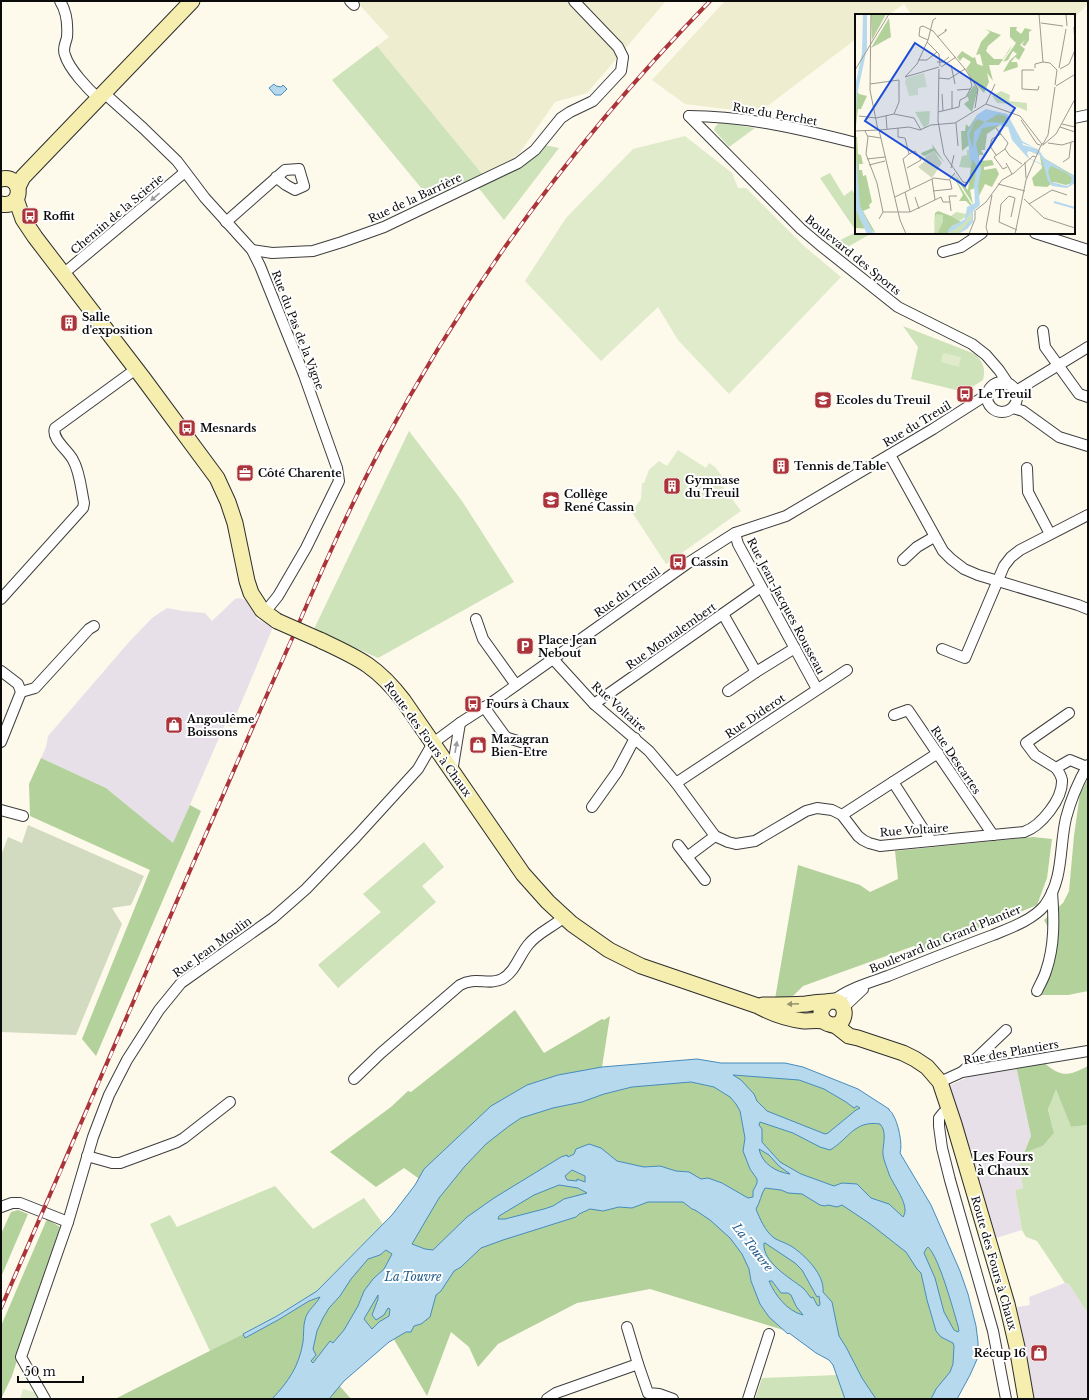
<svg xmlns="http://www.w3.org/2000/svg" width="1089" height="1400" font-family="'Libre Baskerville',serif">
	<rect width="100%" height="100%" fill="#fdf9eb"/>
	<g fill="#e8e0e9">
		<path d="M239,598L246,600L257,619L273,627L231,727L225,724L173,844L106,788L41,758L46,747L48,736L129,642L152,618L167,608L183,611L205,613L212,621L235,599Z"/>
		<path d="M1016,1066L1031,1136L1019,1164L1023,1188L1015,1190L1022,1230L993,1239L947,1087L980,1071Z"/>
		<path d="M1065,1283L1069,1284L1084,1308L1088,1312V1399H1031L1012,1308L1030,1305L1029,1297Z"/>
	</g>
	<g fill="#efedcf">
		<path d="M356,1H666L587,93L555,102L519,154L503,165L483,175L377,46L389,37Z"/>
		<path d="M725,1H1088V4L1074,18V15H912L904,4L888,15H856V39L758,113L685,104L652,80Z"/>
	</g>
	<g fill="#cee3b9">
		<path d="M377,46L483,175L432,201L332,80Z"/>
		<path d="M719,123H724L755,128L729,147L714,130L715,127Z"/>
		<path d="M544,145L559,148L504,220L477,186L531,160Z"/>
		<path d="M830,173L844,196L852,190L854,193L856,192V231L820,178Z"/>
		<path d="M856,232L872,233L839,252L831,245Z"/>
		<path d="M903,326L975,354C983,362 986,369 983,380L964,392L911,379L918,347Z"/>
		<path d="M409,431L462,501L514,582L378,658L314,629Z"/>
		<path d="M424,842L444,867L422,886L436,902L338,988L318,965L381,912L363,894Z"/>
		<path d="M1056,1088L1071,1127L1088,1125V1312L1084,1308L1069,1284L1065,1283L1037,1241L1026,1237L1022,1230L1015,1190L1023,1188L1019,1164L1024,1153L1043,1146L1054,1133L1048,1108Z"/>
		<path d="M275,1186L313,1229L364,1198L383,1224L317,1291L277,1316L210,1351L150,1224L170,1215L177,1227Z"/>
		<path d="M837,1375L847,1399H755L762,1378Z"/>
	</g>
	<g fill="#b3d19b">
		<path d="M41,758L106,788L173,843L190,805L201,811L96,1056L82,1039L150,870L30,816L29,784Z"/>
		<path d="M1088,779V991L1068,995H1031L1045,967L1049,929L1044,920L1063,903L1069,891L1074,836L1080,793Z"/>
		<path d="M1033,837L1052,839L1047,878L1037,905L928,951L914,946L803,986L792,997L775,999L798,865L860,885L870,892L898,879L895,851Z"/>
		<path d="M515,1010L544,1053L602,1019L604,1020L610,1016L602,1067L773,1071L810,1079L885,1123L967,1334L954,1399H848L830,1358L790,1332L650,1289L577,1303L498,1344L478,1367L469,1347L451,1332L427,1396L392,1336L338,1384L351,1399H115L243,1334L324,1292L425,1183L404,1168L376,1187L330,1152L391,1107L408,1091L411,1092Z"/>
		<path d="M1043,1062C1061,1077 1067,1077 1088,1066V1101H1087L1088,1106V1125L1071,1127L1056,1089L1048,1109L1054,1133L1043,1146L1024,1153L1031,1136L1016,1066Z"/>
		<path d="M18,1210L28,1214L1,1277V1234L11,1212Z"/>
		<path d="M47,1219L60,1227L12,1376L1,1399V1326Z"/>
	</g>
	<path fill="#d2dbc0" d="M28,825L144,876L131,905L112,908L122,924L76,1035L1,1032V853H2L8,837L22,843Z"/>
	<g fill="#dfebca">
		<path d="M685,136L732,173L738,188H746L804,246L841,277L729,394L678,340L658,307L601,361L525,281L566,218L633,149Z"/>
		<path d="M943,353L961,357L959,367L941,362Z"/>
		<path d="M678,450L706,468L709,463L715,467L724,479L720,483L741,511L666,564L632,512L641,499L642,483H644L649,470L659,461L667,466Z"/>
		<path d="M23,1389L34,1392L39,1399H20Z"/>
	</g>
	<g fill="#b6d9ee" stroke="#468cbc" fill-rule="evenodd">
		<path d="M274,84L276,86L281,87L283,85L287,89L281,95H275L269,88Z"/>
		<path d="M697,1059L721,1063H785L803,1067L858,1089L889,1109V1110C890,1111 893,1113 893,1115C898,1122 903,1145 900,1153L931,1205L960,1271L968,1294L976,1326L978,1342V1357L970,1375L957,1399H931L936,1389L950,1372L953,1364L954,1346L953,1343L941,1337L936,1331L927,1300L921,1273L917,1269L906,1252L869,1223L842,1205L837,1207L828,1205L825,1206L820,1205L802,1194L788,1193L781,1190L765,1188C761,1194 760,1203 756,1209C760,1219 765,1231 774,1238C779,1241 786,1243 791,1246C805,1255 825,1275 823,1292L832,1302L839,1336L846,1347L862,1378L876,1399H845L833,1365L829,1360L816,1353L789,1333L788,1334L769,1317L760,1304L751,1281L749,1269L742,1254L730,1238L710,1220L695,1210L692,1209L683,1202H648L632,1208L619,1207L603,1211L590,1209L579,1214L576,1217L503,1240L481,1248L461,1267L454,1271L441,1291L436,1295L430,1317L421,1324L414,1326L411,1332H406L389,1342L344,1381L329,1399H272C289,1381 299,1366 303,1342C304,1335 303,1326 305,1320C307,1310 316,1305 320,1297L309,1301L278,1320L245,1338L243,1334L277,1316L317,1291L392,1215L415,1185L424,1169L491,1106L527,1085L558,1075L602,1067ZM733,1075L799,1080L824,1089L846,1102L854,1108L857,1106L860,1108L856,1110L828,1133L825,1134L767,1111L757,1101L754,1094L741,1080ZM691,1082L714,1087L730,1097L736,1104L740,1111L745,1138L743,1151L750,1169L757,1179V1183L753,1191V1197L748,1198L722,1183L708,1178L701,1179L689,1172L676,1171L660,1166L644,1167L617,1161L601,1148L589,1144L576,1149L574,1154L568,1157L567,1155L561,1157L494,1198L467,1217L433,1250L425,1249L412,1244L439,1198L465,1166L486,1144L509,1126L521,1118L553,1108L582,1102L604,1094L632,1087ZM760,1122L793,1133L820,1147L830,1150C849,1139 854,1120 880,1124C888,1132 882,1146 883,1155C884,1161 887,1168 889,1174C893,1185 911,1206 903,1217L889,1204L871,1198L857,1184L842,1183L834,1186L801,1174L780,1162L762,1142V1129L759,1125ZM759,1149L769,1155L779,1166L790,1174C776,1172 762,1164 759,1149ZM572,1170L585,1176V1182L577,1179V1181L567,1180L565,1176ZM559,1185L578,1188L587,1193L564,1199L553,1206L544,1209L505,1219H498L499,1216L534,1195ZM764,1243H765L795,1263L802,1270L817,1297L819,1296L820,1304L819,1306L817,1305L813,1297L811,1298C808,1294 806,1291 803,1288C790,1278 762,1262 764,1243ZM928,1247C939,1257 953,1309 958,1326L959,1331L958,1332L954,1330L944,1312L935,1278L924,1253L926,1249ZM386,1250L392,1254L384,1269L373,1279L364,1291L358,1306L344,1330L333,1343L330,1341L313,1363L311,1361L316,1355L313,1349L317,1331L323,1318L329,1308L340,1296L351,1279L368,1259L380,1255ZM769,1281H772L781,1293H788L791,1295L796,1306L803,1315C787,1311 775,1295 769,1281ZM378,1295V1299L372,1315L376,1320L384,1315L388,1308L390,1309L389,1316L379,1322L372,1329L364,1319Z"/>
	</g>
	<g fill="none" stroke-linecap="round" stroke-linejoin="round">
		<defs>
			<g id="street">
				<path d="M60,1C67,12 68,24 67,37C66,43 62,48 65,55C69,69 88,89 99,99"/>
				<path d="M350,1L354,5"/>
				<path d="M104,93L143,128L177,161L205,198L252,250L260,266L304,375L337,468L339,481L306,548L278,596L265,612"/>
				<path d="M689,116L801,229L820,245L898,307L972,344L986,355L999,370L1009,385"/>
				<path d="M689,116C746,116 801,129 856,143"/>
				<path d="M1074,118L1088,115"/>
				<path d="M226,222L285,170L299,169L304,186L295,190L286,185L276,177"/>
				<path d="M1035,233L1088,250"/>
				<path d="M252,250L272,253L313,251L342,242L384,227L518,163L535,150L561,118L570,112L593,101L621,71L623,57L618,47L574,1"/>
				<path d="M943,252L961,247L982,233"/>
				<path d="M63,274L185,172"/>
				<path d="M1043,331L1045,347L1079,394L1088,397"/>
				<circle cx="1002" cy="397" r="15"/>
				<path d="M1016,391L1088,347"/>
				<path d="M1013,408L1023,411L1059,437L1088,446"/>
				<path d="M890,455L943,551L951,559L964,569L978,575L1078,605L1088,609"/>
				<path d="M1027,468L1028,492L1050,534"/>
				<path d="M735,533L738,544L817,689"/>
				<path d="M903,560L917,547L934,537"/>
				<path d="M1,599L83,508L84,503C81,489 80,472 73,460C68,450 51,439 55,428L136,369"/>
				<path d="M723,614L756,672L795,648"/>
				<path d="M476,619L483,639L516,685"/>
				<path d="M942,649L965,658L1004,566L1011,557L1020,550L1088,515"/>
				<path d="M553,659L594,704L649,751L676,783L715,836L728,842L736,844L755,841L806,811L817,808L832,810L842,815L858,836L863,840L869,843L880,846L1024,832C1041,826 1063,799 1062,780C1061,775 1059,772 1056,768L1070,760L1087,767"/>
				<path d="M1,671L18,684L21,692L1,742"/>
				<path d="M728,691L756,672"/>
				<path d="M21,692L35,688L89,629L94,626"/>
				<path d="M594,704L761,587"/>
				<path d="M484,707L505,736L508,738L521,742"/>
				<path d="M894,715L908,710L993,835"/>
				<path d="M1056,768L1035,755L1026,743L1069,713"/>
				<path d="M452,772L460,723"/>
				<path d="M676,783L847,670"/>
				<path d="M592,807L617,772L635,738"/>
				<path d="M1,810L23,816"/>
				<path d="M842,815L893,782"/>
				<path d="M931,841L893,782L938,753"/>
				<path d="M678,845L705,880"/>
				<path d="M687,857L715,836"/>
				<path d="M1037,991C1040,984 1044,978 1046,971C1055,945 1054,918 1052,892"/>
				<path d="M833,1001C847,989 871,982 888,976C923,962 958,948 993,935C1010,928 1033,920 1045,905C1064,878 1059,848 1066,818C1071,799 1078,782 1088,765"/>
				<path d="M843,1008L863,989"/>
				<path d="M962,1072L1006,1030"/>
				<path d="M354,1079L381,1053L460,985C476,976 488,986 502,979C515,972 519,956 528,945C537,933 553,927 564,917"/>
				<path d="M940,1082L962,1072L1088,1051"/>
				<path d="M950,1110L943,1113L939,1118V1126L942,1148L950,1180L993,1331L1006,1399"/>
				<path d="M87,1156L112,1163H120L177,1142L184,1138L230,1102"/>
				<path d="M1,1207L12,1203H20L68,1222"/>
				<path d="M627,1327L638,1364"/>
				<path d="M45,1399L21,1357L68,1222L93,1137L104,1108L109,1095L127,1060L159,1010L181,983L273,918L306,889L356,837L418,769L433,743L460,723L491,703L688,563L727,538L735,533L786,516L933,429L988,394"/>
				<path d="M547,1399L556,1393L638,1364L648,1393L659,1394L673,1399"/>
				<path d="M748,1399L769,1334"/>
			</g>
			<g id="secondary">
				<path d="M1,179C24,174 24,209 1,204"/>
				<path d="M18,187L23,177L192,1"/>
				<path d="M16,199L23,219L35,237L143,378L217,478L228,502L235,523L247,581L251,593L262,610L277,621"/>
				<path d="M320,640C358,658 376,665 403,700L523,874L548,902L572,924L609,950L641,966L758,1006C771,1013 788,1019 804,1021C810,1021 817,1020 824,1021"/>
				<path d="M763,1005C777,1005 792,1005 806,1004C812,1003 818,1002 825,1002C828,1002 831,1001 834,1001C851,1003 845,1031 829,1024C825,1023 822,1019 821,1015C820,1009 824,1005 828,1002"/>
				<path d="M835,1025L849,1036L858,1038L903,1053L915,1059L927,1067L940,1082L954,1124L1007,1304L1017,1347L1026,1399"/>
			</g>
		</defs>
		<use href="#street" stroke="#3e3e3e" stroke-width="12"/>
		<use href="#secondary" stroke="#2d2d2d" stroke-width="17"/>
		<use href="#street" stroke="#fff" stroke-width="10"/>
		<use href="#secondary" stroke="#f5eeae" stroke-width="15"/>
		<defs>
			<path id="rail" d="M1,1308C64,1163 127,1018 189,873C224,792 259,712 295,632C322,570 349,508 381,448C469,284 580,134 710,1"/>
		</defs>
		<use href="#rail" stroke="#aa3439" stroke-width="4"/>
		<use href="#rail" stroke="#fff" stroke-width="2.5" stroke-dasharray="8" stroke-linecap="butt"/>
		<defs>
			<path id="secondary-bridge" d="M277,621L320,640"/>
		</defs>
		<use href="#secondary-bridge" stroke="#2d2d2d" stroke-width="17" stroke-linecap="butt"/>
		<use href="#secondary-bridge" stroke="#f5eeae" stroke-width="15"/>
	</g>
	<defs><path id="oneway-solid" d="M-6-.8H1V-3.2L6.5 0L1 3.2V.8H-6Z"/></defs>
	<g fill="#9d9d9d">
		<use href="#oneway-solid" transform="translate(155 197) rotate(140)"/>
		<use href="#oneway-solid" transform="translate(456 747) rotate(-80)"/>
	</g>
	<use fill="#97936d" href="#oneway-solid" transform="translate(793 1004) rotate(178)"/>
	<defs>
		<symbol id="bus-square" viewBox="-11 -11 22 22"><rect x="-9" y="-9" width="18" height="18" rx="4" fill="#aa3439" stroke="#fff"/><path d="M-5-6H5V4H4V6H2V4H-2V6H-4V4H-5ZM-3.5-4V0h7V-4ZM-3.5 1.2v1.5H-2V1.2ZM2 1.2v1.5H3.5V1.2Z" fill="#fff"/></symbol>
		<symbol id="building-square" viewBox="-11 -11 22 22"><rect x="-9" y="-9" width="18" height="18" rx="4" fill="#aa3439" stroke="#fff"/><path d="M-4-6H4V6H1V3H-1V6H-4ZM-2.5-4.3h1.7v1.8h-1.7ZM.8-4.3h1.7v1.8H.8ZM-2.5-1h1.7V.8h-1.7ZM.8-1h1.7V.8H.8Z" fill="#fff"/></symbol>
		<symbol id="school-square" viewBox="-11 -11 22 22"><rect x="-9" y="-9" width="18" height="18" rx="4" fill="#aa3439" stroke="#fff"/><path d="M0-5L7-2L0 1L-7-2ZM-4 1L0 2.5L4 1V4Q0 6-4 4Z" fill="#fff"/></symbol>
		<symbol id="office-square" viewBox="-11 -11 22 22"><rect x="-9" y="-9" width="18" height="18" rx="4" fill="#aa3439" stroke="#fff"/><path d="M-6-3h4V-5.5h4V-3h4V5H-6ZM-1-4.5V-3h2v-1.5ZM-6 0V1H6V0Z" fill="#fff"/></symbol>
		<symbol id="parking-square" viewBox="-11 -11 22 22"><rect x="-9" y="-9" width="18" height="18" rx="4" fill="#aa3439" stroke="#fff"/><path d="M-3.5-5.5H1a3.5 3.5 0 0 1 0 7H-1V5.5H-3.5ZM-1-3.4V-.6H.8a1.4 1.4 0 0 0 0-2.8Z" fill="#fff"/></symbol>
		<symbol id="shop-square" viewBox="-11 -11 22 22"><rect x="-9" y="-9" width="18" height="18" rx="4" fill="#aa3439" stroke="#fff"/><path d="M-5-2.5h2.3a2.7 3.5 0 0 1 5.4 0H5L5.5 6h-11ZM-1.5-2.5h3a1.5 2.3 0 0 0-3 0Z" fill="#fff"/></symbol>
	</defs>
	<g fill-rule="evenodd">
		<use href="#bus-square" x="20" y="206" width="20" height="20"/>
		<use href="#building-square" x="59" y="313" width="20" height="20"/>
		<use href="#bus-square" x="955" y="384" width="20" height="20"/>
		<use href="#school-square" x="813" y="390" width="20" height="20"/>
		<use href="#bus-square" x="177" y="418" width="20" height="20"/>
		<use href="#building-square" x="771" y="456" width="20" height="20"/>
		<use href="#office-square" x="235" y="463" width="20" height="20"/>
		<use href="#building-square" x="662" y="476" width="20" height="20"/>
		<use href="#school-square" x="541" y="490" width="20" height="20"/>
		<use href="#bus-square" x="668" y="552" width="20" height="20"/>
		<use href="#parking-square" x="515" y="636" width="20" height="20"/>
		<use href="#bus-square" x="463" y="694" width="20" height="20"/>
		<use href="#shop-square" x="164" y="715" width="20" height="20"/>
		<use href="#shop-square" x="468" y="735" width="20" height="20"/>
		<use href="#shop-square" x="1029" y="1343" width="20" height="20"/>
	</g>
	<g text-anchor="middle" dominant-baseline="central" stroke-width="4" stroke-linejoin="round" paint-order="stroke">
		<g font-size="11" fill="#0b0b0b" stroke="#fff">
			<text transform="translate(775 114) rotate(10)">Rue du Perchet</text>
			<text transform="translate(415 198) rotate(-25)">Rue de la Barrière</text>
			<text transform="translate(117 214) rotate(-40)">Chemin de la Scierie</text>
			<text transform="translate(853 255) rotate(39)">Boulevard des Sports</text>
			<text transform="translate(298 330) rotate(69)">Rue du Pas de la Vigne</text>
			<text transform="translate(917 424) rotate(-31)">Rue du Treuil</text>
			<text transform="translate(627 592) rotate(-35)">Rue du Treuil</text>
			<text transform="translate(786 606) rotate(62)">Rue Jean-Jacques Rousseau</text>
			<text transform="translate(671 636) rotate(-35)">Rue Montalembert</text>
			<text transform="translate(619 707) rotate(42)">Rue Voltaire</text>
			<text transform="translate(755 716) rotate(-34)">Rue Diderot</text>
			<text transform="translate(428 739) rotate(54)">Route des Fours à Chaux</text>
			<text transform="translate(956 760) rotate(56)">Rue Descartes</text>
			<text transform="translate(914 830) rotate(-4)">Rue Voltaire</text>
			<text transform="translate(945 939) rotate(-22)">Boulevard du Grand Plantier</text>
			<text transform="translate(212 947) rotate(-36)">Rue Jean Moulin</text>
			<text transform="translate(1011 1052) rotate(-10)">Rue des Plantiers</text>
			<text transform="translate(994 1263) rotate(74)">Route des Fours à Chaux</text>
		</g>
		<g font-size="11" font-weight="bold" fill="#0b0b0b" stroke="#fff" text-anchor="start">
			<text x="43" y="216">Roffit</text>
			<text x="82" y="317">Salle<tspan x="82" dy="13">d'exposition</tspan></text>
			<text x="978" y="394">Le Treuil</text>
			<text x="836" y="400">Ecoles du Treuil</text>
			<text x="200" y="428">Mesnards</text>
			<text x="794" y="466">Tennis de Table</text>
			<text x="258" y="473">Côté Charente</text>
			<text x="685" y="480">Gymnase<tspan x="685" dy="13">du Treuil</tspan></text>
			<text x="564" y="494">Collège<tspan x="564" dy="13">René Cassin</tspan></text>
			<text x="691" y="562">Cassin</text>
			<text x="538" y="640">Place Jean<tspan x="538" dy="13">Nebout</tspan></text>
			<text x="486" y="704">Fours à Chaux</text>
			<text x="187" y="719">Angoulême<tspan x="187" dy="13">Boissons</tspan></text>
			<text x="491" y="739">Mazagran<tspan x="491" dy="13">Bien-Etre</tspan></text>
			<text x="1026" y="1353" text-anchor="end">Récup 16</text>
		</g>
		<g font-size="12" font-weight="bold" fill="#0b0b0b" stroke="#fff">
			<text x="1003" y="1156">Les Fours<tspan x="1003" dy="14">à Chaux</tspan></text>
		</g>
		<g font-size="12" font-style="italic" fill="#245e8d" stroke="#fff">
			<text transform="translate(753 1247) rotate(52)">La Touvre</text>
			<text x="413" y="1276">La Touvre</text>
		</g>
	</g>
	<g transform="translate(855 14)">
		<rect width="220" height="220" fill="#fdf9eb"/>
		<path d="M146,77L155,81L154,87L172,89V97L156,90L142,89L137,82ZM75,97L74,110L69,114L60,98ZM112,136H115L117,144L116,154L104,153L107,142L112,141ZM83,198L88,201V207L82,220H79L81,200ZM101,198L112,200L111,203L104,207L96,202ZM116,198L118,205L111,213L103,220H94L97,214L110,208Z" fill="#cee3b9"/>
		<path d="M16,0H31L17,26ZM34,4L36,23L16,34ZM155,13H162L161,16L166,20L170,14L177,16L174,18V26L170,32L167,31L170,26L165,31L170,35L164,46L160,43L156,48H162L163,53L148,58L155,46L162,40L158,37L153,46L148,48L161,29L155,23ZM130,15L146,21L133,32L131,37L139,45H148L157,31L154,37L144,51H134L138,67L132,59L134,68L129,79L117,66L111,55L116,48L108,43L105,47L102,43L107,37L118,44L120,43L122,50L128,52L125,40L121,41L126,28L135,18ZM119,71L123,75L117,98L109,90L114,86L112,82ZM0,75L4,80L12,82L6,95H3L0,120ZM131,96L152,100L168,132L220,162V168L211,171L199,168L192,173L179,172L177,164L187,154L185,142L161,130L154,113L145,111L132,120L130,136H126L129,141H124V147L137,146L139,151L129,153V156L141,154L144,160L137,173L130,170L124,182L121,184L120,174L115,176L118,190L99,160L113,176L117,144L114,131L107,137L106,117H110L111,110L114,113L122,101ZM0,123H2L3,140L6,141L8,150H4V156H7L8,162L11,161L17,188L14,191L15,194L8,197L21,220L16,215L0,214ZM77,130L90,149L79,137L70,142L67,141L66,139L78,134ZM98,161L117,191L116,192L111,187H104L108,181ZM83,197L96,202L106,208L97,212L92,220H82L88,207V201L81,200L79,216L80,199Z" fill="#b3d19b"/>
		<path d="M79,137L87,149L77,164L63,153L71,146L70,143Z" fill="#d2dbc0"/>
		<path d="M69,59L72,73L63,74V81L54,82L50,68L51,64Z" fill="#dfebca"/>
		<path d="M8,0H12V34L2,81L0,114V73L7,39ZM131,95L152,100L167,127L180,134L167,129L168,131L183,135L190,145L217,161H220V169L212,174L197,172L193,167L189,152L173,144L157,126L153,113L145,111L127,114L121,130L126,156L123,172L125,191L118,197V208L112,215L103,220L117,205L116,198L110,208L92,220L94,214L110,205L112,193L120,189L119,170L122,152L117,145L116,151L112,119L123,100ZM143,100L151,102L153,109L130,108ZM123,105L130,108L119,118L118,135L114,121L119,108ZM174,137L185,141L189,151L174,144L172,139ZM196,152L212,159L217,164L215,170L212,172L196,168L193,157ZM0,130L5,192L19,220H12L0,194Z" fill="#b6d9ee" fill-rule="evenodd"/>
		<path fill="none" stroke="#b6d9ee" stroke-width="2" d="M199,188L220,194"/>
		<path fill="none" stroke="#9c9a91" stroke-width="1" d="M16,0L15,76L23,116M184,0L188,48M211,0L212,12M186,9L208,12M219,13L220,31M82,23L91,17V15L90,17M73,26L64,22L65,13L68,12L78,17L110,55L123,75L120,94M72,28L84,40L85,52M63,46H72L82,38M82,48H88L94,43M96,51L100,70M86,53L101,43M180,54V50L188,48L195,49L202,56M204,54L211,15M84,55L83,107L89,140L108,168L113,169M205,55L214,50L220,36M0,56L34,0M179,56H167V75L183,76L184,72M50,63L62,50L73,26L78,6L81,4M50,63L84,53M84,64L94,65L110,55M15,70L44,66V88L39,100M200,71L202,56M201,72L219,61M102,76L116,75M97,77V95M87,80L88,97M131,90L140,70M83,98L104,93L105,86L111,83L117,72L115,65M4,102L21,104M31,102L32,115M21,104L39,100L59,104L66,116M166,106L182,130L185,131M101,109L103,132M207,110L220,113M205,113L220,118M43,114V123L50,124L54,140L48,145L55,175M141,114L153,129L150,135L155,142L167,150M24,116L45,206L51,220M25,116L54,113L65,116L76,111L100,109L131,90L165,102L186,129M0,117L23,116M10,117L13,123L11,140L22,169L28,198M13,122L26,124M193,129L207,131L220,127M188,130L193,121L200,73M188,131L201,120L220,85M150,135L139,143L148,155L152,153M141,141L135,132L137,125L146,120M12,145L30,143M170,148L171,164M208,148L214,144L216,128M151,149L157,160M14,151L30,147M52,154L66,146L60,137L54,140M96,154L99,141M77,165L80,186M143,170L170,177M78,177L97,175L95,166M50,178L55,198M40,183L79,164L94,166L100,159M60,183L64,195M169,185L189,204L220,214M95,188L94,182H102M146,190L154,182L160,184L156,203M146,190L144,208L162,216M174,190L197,176L212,181M121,196L131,188L147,166L159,159L178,142L181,143M24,205L28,198H55L86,183L88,188H95L96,197M114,220L120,205V196M133,220L131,213L137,181M160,220L171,166L187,129V132"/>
		<path fill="#1d4ed8" fill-opacity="0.15" stroke="#1d4ed8" stroke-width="2" d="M60,29L160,94L110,172L10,107Z"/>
		<rect width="220" height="220" fill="none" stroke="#0b0b0b" stroke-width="2"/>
	</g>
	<rect width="1089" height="1400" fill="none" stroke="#0b0b0b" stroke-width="4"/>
	<path d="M18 1376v6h65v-6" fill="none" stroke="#0b0b0b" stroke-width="2"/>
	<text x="24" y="1376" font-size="12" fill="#0b0b0b" stroke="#ffffff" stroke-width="3" paint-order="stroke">50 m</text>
</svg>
